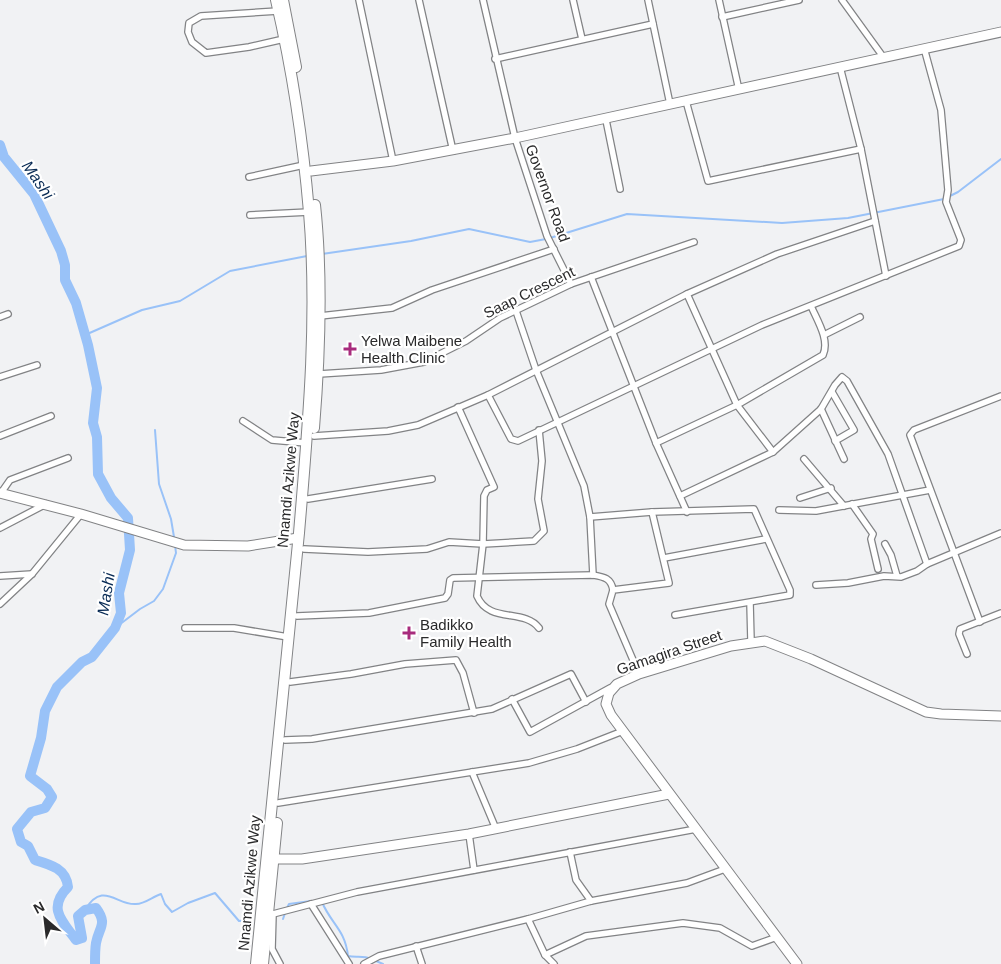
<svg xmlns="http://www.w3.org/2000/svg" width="1001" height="964" font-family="Helvetica,sans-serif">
	<rect width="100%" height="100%" fill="#f1f2f4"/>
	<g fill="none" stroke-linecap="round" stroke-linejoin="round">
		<g stroke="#99c2f8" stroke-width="2">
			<path d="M948,197L958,192L1001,159"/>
			<path d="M550,238L627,214L782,223L848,218L944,199"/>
			<path d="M322,254L411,241L469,229L530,242L546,239"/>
			<path d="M85,335L142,310L180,301L230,271L307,256"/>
			<path d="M155,430L159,484L171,519L174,537"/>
			<path d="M115,628L140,609L154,601L163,589L176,553L175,545"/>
			<path d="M322,902C331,924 345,929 348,956C356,958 363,955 371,959"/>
			<path d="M287,908L289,904L311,901"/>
			<path d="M85,910C103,880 117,906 136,904C145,904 152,897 161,894L165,904L172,912L188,903L215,893L239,921L248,920"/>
			<path d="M283,919L285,913"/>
			<path d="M376,961L383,964"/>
		</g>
		<path stroke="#99c2f8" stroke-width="10" d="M0,145L4,157L34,194L61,251L65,265V280L76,303L88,345L97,388L93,423L97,437L98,474L111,498L128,518L130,550L119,593L121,613L115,628L92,657L82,662L57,687L45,711L41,738L30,776L47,789L52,797L45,808L31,812L17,829L21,842L28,846L35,860C52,865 66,869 68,887C47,908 62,921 76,940L82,938L78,916L85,910L96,908C108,924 99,927 96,943C95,949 95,957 95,964"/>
		<defs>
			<g id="street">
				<path d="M359,0L393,161"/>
				<path d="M419,0L453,151"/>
				<path d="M483,0L515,138L547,236L571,284"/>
				<path d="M573,0L582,39"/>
				<path d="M648,0L670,104"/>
				<path d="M719,0L739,90"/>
				<path d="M842,0L884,58"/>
				<path d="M278,11L201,16L189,23L188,32L192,42L206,53L249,47L284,39"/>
				<path d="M722,17L799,0"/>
				<path d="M495,59L653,24"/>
				<path d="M840,67L861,149L886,276"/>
				<path d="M686,101L708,181L861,149"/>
				<path d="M606,120L620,189"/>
				<path d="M249,177L304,165"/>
				<path d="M250,215L309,212"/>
				<path d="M591,277L656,443L687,512"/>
				<path d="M687,294L737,405L773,452"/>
				<path d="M516,311L536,370L584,486L590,517L593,575"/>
				<path d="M320,316L392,308L432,290L554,249"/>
				<path d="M0,317L8,314"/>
				<path d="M824,335L860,317"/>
				<path d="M319,374L381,370L424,362L466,341L500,318L571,284L694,242"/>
				<path d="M0,377L37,365"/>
				<path d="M832,392L854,430L835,441"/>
				<path d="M488,395L511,439L518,441L762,325L959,246L961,240L946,202L948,190L941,110L924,48"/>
				<path d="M458,407L494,487L487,490L484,496L483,544L477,596C489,624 524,608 539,628"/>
				<path d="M821,409L844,459"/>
				<path d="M243,421L272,440L306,443"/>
				<path d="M0,436L51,416"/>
				<path d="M314,436L388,431L418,425L488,395L687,294L777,254L875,221"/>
				<path d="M656,443L737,405L823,355C830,340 817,320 811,306"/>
				<path d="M804,459L844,506"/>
				<path d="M1,493L10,480L68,458"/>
				<path d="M680,496L773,452L821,409L835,385L842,377L847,381L888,454L927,564L1001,533"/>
				<path d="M800,498L831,488"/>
				<path d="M308,499L432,479"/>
				<path d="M852,504L873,534L871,539L878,569"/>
				<path d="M779,510L816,511L930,490"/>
				<path d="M590,517L652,512L754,509L790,590V595L675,615"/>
				<path d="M0,528L46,504"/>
				<path d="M885,544L891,555L897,576"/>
				<path d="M304,549L368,552L427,549L449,542L483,544L534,541L544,531L538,499L542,461L539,430"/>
				<path d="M664,558L766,539"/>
				<path d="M0,576L32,574"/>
				<path d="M816,585L848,583L884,576L901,577L917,571L927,564"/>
				<path d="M750,603L751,641"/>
				<path d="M0,604L32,574L81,514"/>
				<path d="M297,616L369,613L445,598L448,594L450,580L453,578L593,575C604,577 611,578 613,590"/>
				<path d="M980,622L910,435L914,430L1001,396"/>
				<path d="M185,628H234L288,637"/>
				<path d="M967,654L959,634L960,629L1001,613"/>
				<path d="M639,674L609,604L613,590L669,583L652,512"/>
				<path d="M290,682L351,674L405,664L456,660L463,673L474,713"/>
				<path d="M512,699L530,732L610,688"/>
				<path d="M285,740L312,739L492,709L571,674L586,702"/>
				<path d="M472,772L496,829"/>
				<path d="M278,803L529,763L577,749L623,731"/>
				<path d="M469,834L474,870"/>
				<path d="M570,852L576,880L591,901"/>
				<path d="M311,904L349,964"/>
				<path d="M528,919L545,955L554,964"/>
				<path d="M416,946L422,964"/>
				<path d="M545,955L586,936L683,923L720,928L752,946L777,937"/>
				<path d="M280,964L272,949L273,914L357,892L696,829"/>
				<path d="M364,964L379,956L528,919L591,901L687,883L725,869"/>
			</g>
			<g id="secondary">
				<path d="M311,171L393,161L515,138L1001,32"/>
				<path d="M0,493L81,514L184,545L248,546L298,538"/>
				<path d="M268,859H302L469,834L669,794"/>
				<path d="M797,964L611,715L606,704L609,693L617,684L639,674L731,646L765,641L811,659L926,712L941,714L1001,716"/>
			</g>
			<g id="highway">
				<path d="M283,0L296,67"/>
				<path d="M314,428C320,354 323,279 315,205"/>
				<path d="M256,964C270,820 286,676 299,533C308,426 318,319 309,212C303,141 292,69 276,0"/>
				<path d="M263,964L277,823"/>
			</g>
		</defs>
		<use href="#street" stroke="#828385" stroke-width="8"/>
		<use href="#secondary" stroke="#828385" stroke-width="11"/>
		<use href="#highway" stroke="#828385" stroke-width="12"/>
		<use href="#street" stroke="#fff" stroke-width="5.5"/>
		<use href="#secondary" stroke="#fff" stroke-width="9"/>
		<use href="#highway" stroke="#fff" stroke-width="10"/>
	</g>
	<g fill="#a82c7d" stroke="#fff" stroke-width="2">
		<path d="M347.5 341.5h5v5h5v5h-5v5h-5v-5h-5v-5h5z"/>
		<path d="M406.5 625.5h5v5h5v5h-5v5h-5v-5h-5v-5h5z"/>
	</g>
	<g text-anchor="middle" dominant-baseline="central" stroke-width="4.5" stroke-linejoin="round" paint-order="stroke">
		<g font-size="15" fill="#2a2a2b" stroke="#fff">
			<text transform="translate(548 193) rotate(70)">Governor Road</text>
			<text transform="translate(529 292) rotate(-26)">Saap Crescent</text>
			<text transform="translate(288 480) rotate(-85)">Nnamdi Azikwe Way</text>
			<text transform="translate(669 652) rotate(-19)">Gamagira Street</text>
			<text transform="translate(249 883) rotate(-85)">Nnamdi Azikwe Way</text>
		</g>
		<g font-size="15" fill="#2a2a2b" stroke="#fff" text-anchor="start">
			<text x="361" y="340">Yelwa Maibene<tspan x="361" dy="17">Health Clinic</tspan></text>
			<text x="420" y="624">Badikko<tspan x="420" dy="17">Family Health</tspan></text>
		</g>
		<g font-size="16" font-style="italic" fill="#082a54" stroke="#fff">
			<text transform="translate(38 180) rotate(55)">Mashi</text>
			<text transform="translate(106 594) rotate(-81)">Mashi</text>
		</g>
	</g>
	<g transform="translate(45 919) rotate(332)" stroke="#ffffff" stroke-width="4" paint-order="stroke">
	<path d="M0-4L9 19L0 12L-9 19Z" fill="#2a2a2b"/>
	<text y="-8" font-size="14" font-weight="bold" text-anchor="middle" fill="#2a2a2b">N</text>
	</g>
</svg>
